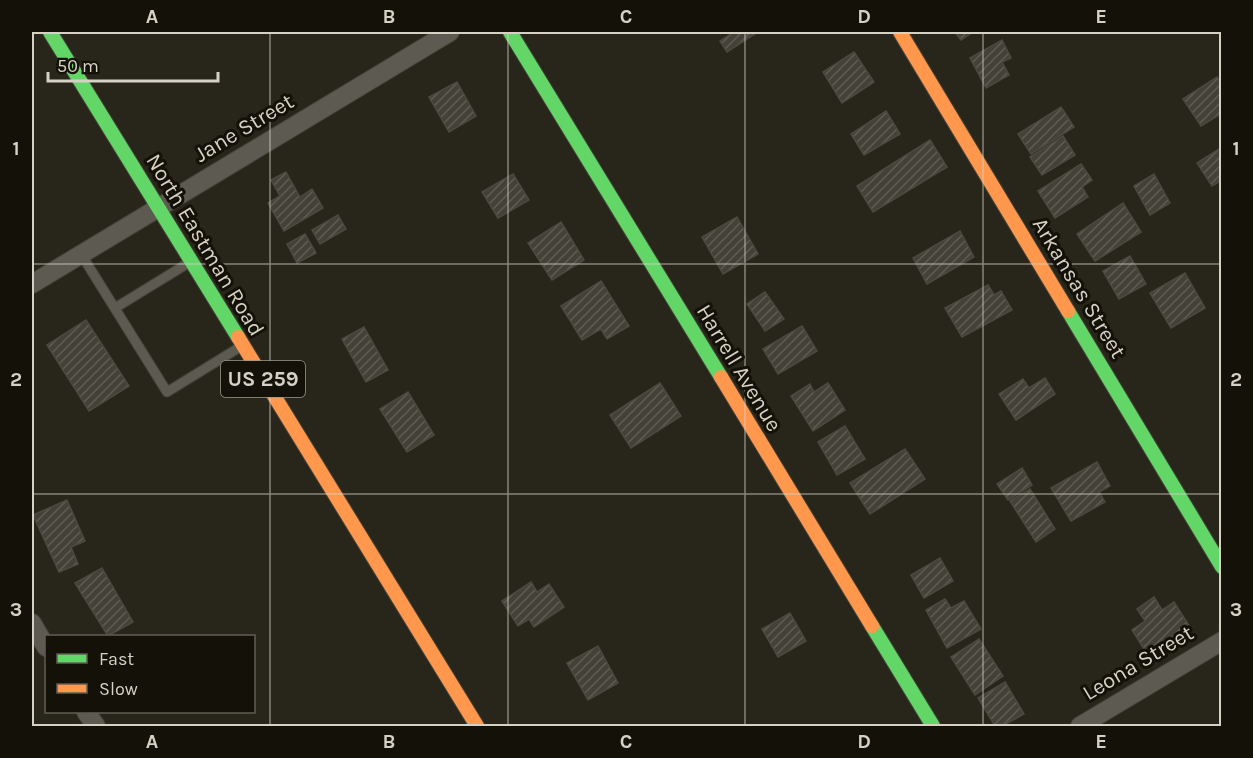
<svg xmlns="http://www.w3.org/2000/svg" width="1253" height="758" font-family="Karla,sans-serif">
	<defs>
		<pattern id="building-hatch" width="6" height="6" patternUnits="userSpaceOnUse" patternTransform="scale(1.5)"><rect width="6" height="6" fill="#444238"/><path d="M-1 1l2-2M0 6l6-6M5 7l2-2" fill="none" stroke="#5e5c53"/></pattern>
	</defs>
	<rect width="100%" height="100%" fill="#28261a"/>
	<g fill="url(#building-hatch)" stroke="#4c4a40" stroke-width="1.5">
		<path d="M734,32H758L727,52L720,41Z"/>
		<path d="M955,32H973L961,40Z"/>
		<path d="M1002,40L1011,58L1002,62L1009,75L986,88L970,58Z"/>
		<path d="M854,52L874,82L842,103L823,72Z"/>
		<path d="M1217,77L1222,85V113L1201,126L1183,99Z"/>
		<path d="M457,82L476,116L449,132L429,97Z"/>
		<path d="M1061,107L1074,127L1031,154L1018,134Z"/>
		<path d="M886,111L900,134L864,155L851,134Z"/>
		<path d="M1063,136L1075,155L1042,175L1030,157Z"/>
		<path d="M930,140L947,167L873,212L857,186Z"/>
		<path d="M1222,147V180L1212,186L1197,163Z"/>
		<path d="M1081,164L1092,180L1082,187L1088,197L1055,218L1038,191Z"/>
		<path d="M286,172L300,197L312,189L323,208L284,231L268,203L280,196L271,180Z"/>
		<path d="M513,174L529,200L498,218L482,192Z"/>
		<path d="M1154,174L1170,203L1150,215L1134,186Z"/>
		<path d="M1123,203L1141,232L1095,261L1077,234Z"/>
		<path d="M338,215L346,229L320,244L312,230Z"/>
		<path d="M737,217L758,254L723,274L702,237Z"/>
		<path d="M561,222L584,260L552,280L528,243Z"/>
		<path d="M960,231L974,257L927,284L913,258Z"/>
		<path d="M305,234L316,253L297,263L287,244Z"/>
		<path d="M1130,256L1146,284L1119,299L1103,271Z"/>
		<path d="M1185,273L1205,308L1171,328L1150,293Z"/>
		<path d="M601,281L629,326L607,339L601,329L582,340L561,306Z"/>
		<path d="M988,285L994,295L1001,291L1012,310L962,337L945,308Z"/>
		<path d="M765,292L784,319L765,331L747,304Z"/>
		<path d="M86,320L129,386L89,411L47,345Z"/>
		<path d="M802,326L817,351L778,374L763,349Z"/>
		<path d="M364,327L388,370L366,382L342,339Z"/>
		<path d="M1045,378L1055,394L1016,420L999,394L1023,379L1029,388Z"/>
		<path d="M660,383L681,416L631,448L610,415Z"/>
		<path d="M828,383L845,410L813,431L791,396L810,384L814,392Z"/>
		<path d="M408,392L434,435L407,452L380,409Z"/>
		<path d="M845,426L865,459L837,475L818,442Z"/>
		<path d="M905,449L925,479L870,514L850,483Z"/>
		<path d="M1097,462L1110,486L1099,492L1105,502L1071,521L1051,488Z"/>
		<path d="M1022,468L1032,485L1008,500L997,484Z"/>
		<path d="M1030,489L1055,529L1036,542L1010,501Z"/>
		<path d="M67,500L85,541L71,547L78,564L59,572L33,515Z"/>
		<path d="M940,558L953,581L924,598L911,575Z"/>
		<path d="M102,568L133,622L108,636L75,583Z"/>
		<path d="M531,582L537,592L549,584L564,607L534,627L529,619L518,626L502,601Z"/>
		<path d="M1154,597L1162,610L1174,602L1190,627L1147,654L1132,630L1145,621L1137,609Z"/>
		<path d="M945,599L951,608L964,601L981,629L947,648L926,610Z"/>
		<path d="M790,613L806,641L778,657L762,629Z"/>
		<path d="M979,639L1003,676L975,695L951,657Z"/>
		<path d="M598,646L618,683L588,700L567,663Z"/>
		<path d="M1005,682L1024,714L1002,726H995L978,698Z"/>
	</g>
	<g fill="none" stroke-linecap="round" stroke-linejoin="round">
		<defs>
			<g id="lane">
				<path d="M81,254L167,392L240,347"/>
				<path d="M115,308L190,262"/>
			</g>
			<g id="street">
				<path d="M32,284L450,32"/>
				<path d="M32,623L46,647"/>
				<path d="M86,712L96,726"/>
				<path d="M1080,726L1222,641"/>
			</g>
			<g id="fast">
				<path d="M50,32L238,337"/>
				<path d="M510,32L721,377"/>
				<path d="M1068,311L1222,567"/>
				<path d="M872,626L933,726"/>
			</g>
			<g id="slow">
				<path d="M900,32L1068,311"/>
				<path d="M238,337L477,726"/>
				<path d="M721,377L872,626"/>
			</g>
		</defs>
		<use href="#lane" stroke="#434138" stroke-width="11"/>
		<use href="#street" stroke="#434138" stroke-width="20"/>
		<use href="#fast" stroke="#434138" stroke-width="16"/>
		<use href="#slow" stroke="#434138" stroke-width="16"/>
		<use href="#lane" stroke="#5d5a51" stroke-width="9"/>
		<use href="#street" stroke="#5d5a51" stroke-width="18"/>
		<use href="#fast" stroke="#63d668" stroke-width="14"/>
		<use href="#slow" stroke="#ff974d" stroke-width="14"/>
	</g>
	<path fill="none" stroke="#d5d2c5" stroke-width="1.5" stroke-opacity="0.55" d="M270,32V726M508,32V726M745,32V726M983,32V726M32,264H1222M32,494H1222"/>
	<g text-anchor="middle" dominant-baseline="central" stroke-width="6" stroke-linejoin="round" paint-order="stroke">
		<rect fill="#141108" stroke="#9b988c" stroke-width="1.5" x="221" y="361" width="84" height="36" rx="4.5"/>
		<g font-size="21" font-weight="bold" fill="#d5d2c5">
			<text x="263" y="379">US 259</text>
		</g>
		<g font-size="22" fill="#d5d2c5" stroke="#141108">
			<text transform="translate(244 128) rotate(-31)">Jane Street</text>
			<text transform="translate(205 245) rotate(59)">North Eastman Road</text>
			<text transform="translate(1079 288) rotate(59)">Arkansas Street</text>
			<text transform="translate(739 368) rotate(59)">Harrell Avenue</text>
			<text transform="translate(1138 663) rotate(-31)">Leona Street</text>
		</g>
	</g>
	<rect width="1253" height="758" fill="none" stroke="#141108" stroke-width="66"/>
	<rect x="45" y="635" width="210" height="78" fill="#141108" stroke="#615e54" stroke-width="1.5"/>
	<rect x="57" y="654" width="30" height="9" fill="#63d668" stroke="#615e54" stroke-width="1.5"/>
	<text x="99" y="665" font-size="18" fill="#d5d2c5">Fast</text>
	<rect x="57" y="684" width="30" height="9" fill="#ff974d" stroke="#615e54" stroke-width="1.5"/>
	<text x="99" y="695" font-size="18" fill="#d5d2c5">Slow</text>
	<path d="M48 72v9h170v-9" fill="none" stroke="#d5d2c5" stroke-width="3"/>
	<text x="57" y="72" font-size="18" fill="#d5d2c5" stroke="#141108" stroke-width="4.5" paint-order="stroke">50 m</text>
	<rect x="33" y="33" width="1187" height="692" fill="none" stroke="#d5d2c5" stroke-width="2"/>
	<g font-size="20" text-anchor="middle" font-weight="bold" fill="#d5d2c5">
		<text x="152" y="23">A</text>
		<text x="389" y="23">B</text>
		<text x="626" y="23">C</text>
		<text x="864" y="23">D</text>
		<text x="1101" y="23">E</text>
		<text x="16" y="155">1</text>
		<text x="1236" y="155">1</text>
		<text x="16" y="386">2</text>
		<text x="1236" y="386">2</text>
		<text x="16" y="616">3</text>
		<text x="1236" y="616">3</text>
		<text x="152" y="748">A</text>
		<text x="389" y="748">B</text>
		<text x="626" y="748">C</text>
		<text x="864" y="748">D</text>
		<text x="1101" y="748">E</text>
	</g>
</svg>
